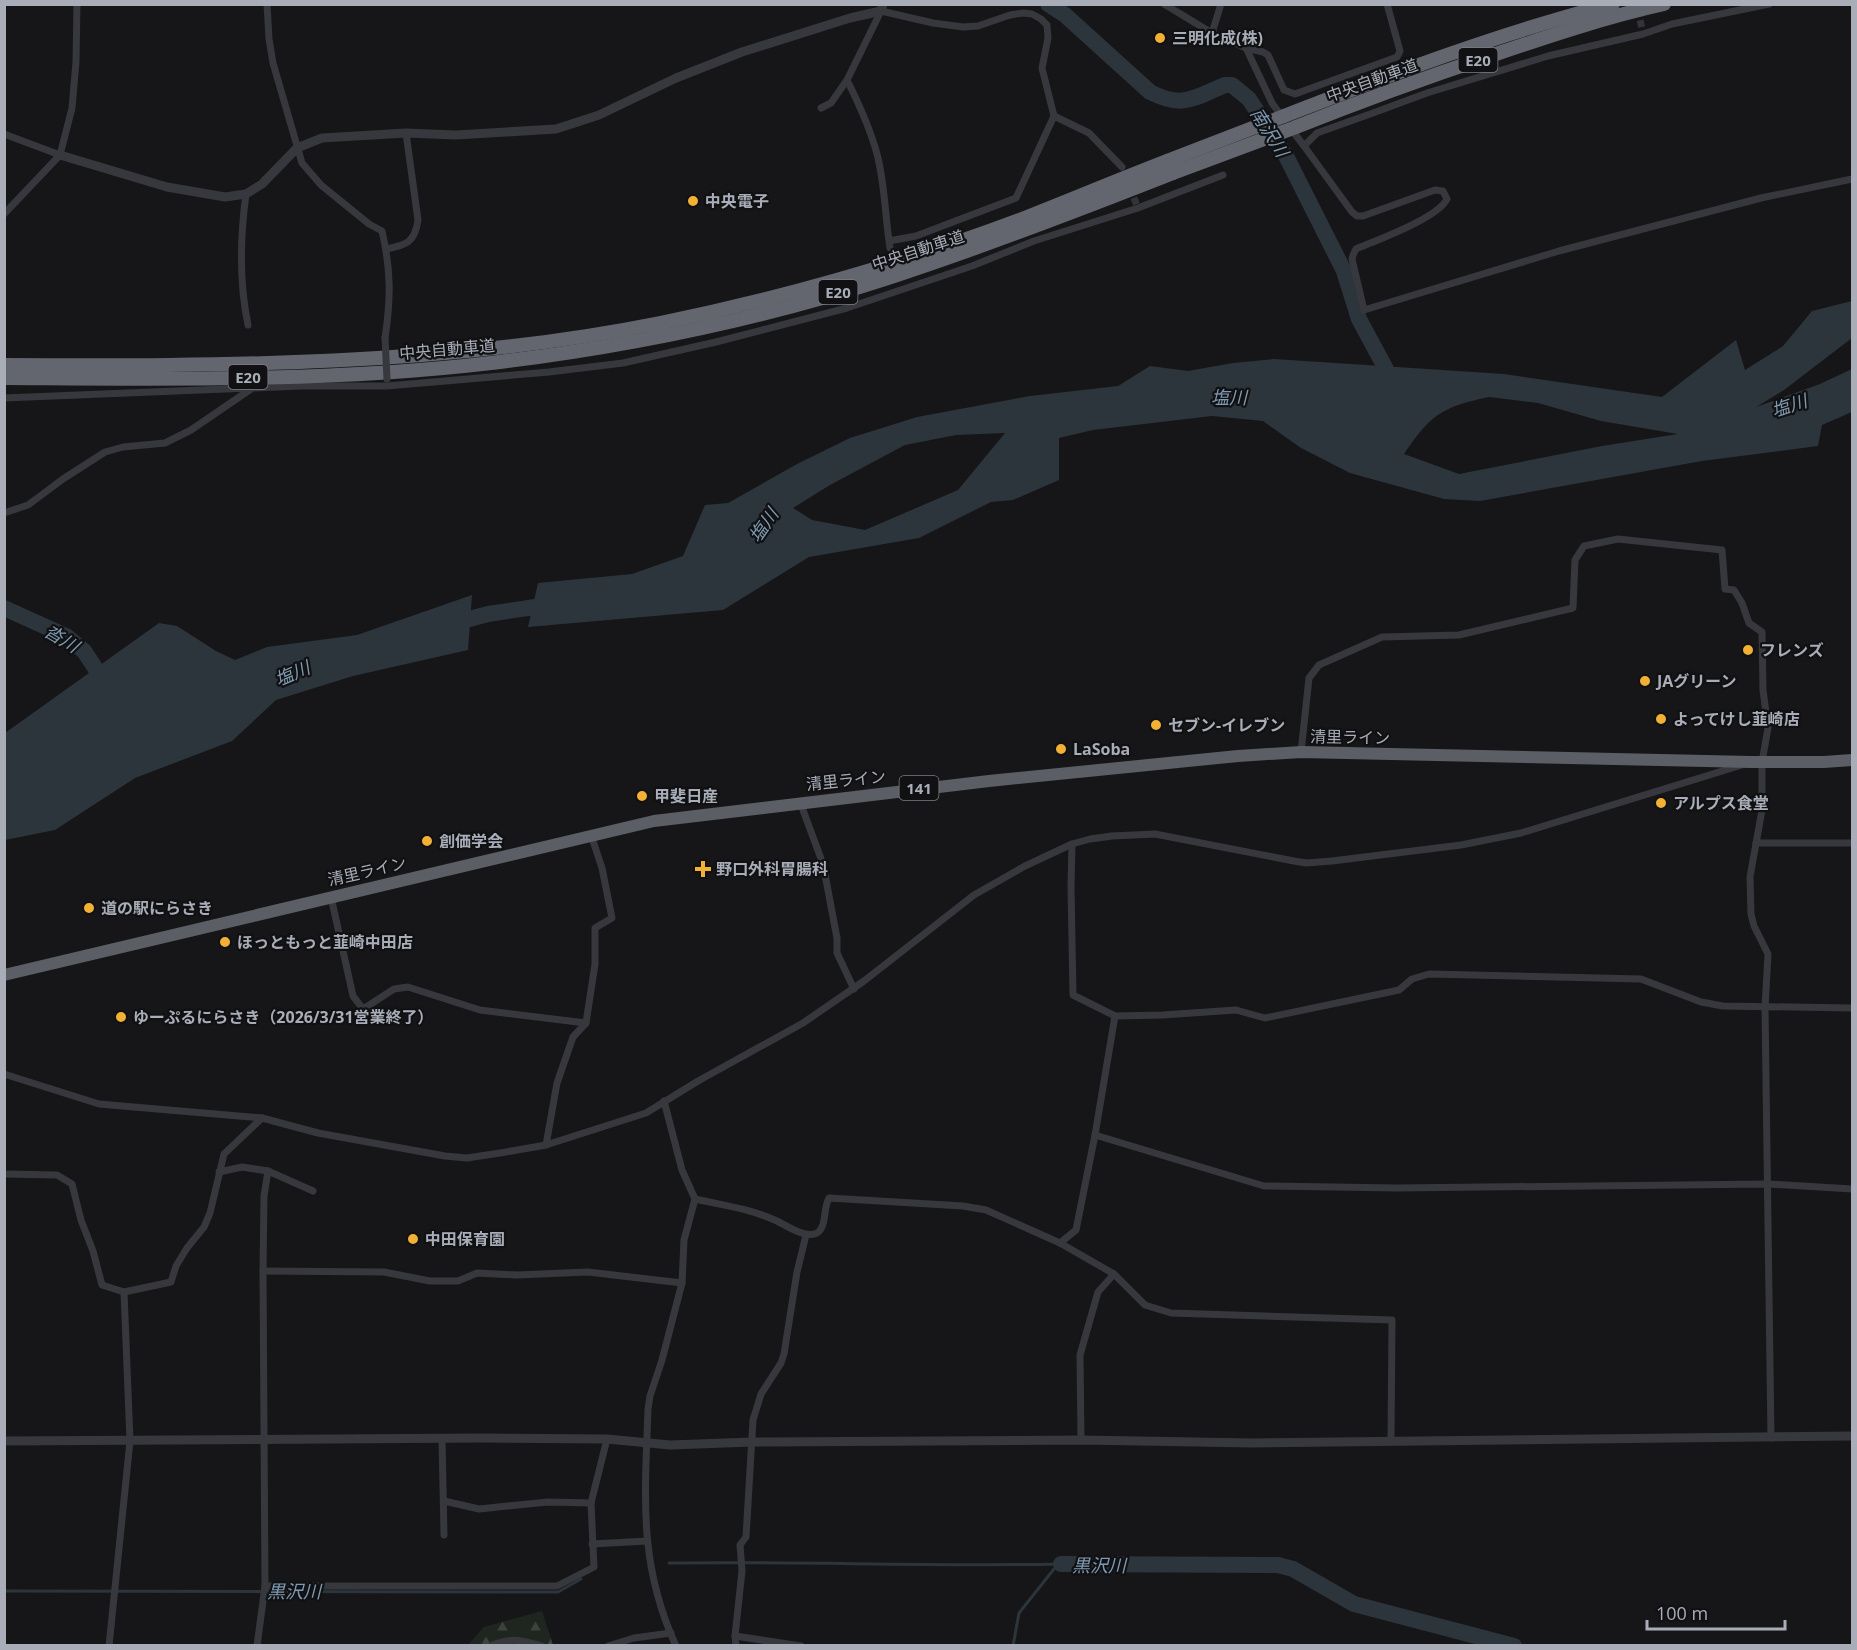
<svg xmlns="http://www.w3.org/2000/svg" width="1857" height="1650" font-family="'Open Sans','Noto Sans JP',sans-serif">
	<defs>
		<pattern id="forest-firs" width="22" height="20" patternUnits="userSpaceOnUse" patternTransform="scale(1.5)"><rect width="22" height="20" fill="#1e261f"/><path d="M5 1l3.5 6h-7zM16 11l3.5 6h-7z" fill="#3c433d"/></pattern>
	</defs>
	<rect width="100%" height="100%" fill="#161618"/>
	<path fill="url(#forest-firs)" d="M542,1611L553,1645L467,1646L484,1627Z"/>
	<g fill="#2c353c" fill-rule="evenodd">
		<path d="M1852,301V338L1784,390L1756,407L1820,384L1852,369V412L1822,425L1818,446L1702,461L1480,501L1444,499L1350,473L1301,448L1263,421L1212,416L1093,430L1059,438V480L1013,500L991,502L919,538L809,557L723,610L528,627L538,583L632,574L683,556L705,505L728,503L797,464L850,438L917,417L1030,396L1118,386L1150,366L1188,371L1233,363L1274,359L1504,374L1662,397L1736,340L1745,370L1783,346L1812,311ZM1489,397L1538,403L1601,421L1678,434L1602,446L1459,474L1404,454C1431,414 1442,407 1489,397ZM1005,433L958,490L865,530L812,520L793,508L830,485L905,445L956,435Z"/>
		<path d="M472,595L468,650L353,676L276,700L232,741L135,778L55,830L5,840V733L159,623L177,626L216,651L235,660L267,647L357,635Z"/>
	</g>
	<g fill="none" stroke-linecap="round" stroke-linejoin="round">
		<g stroke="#2c353c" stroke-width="3">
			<path d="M669,1563C800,1561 930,1567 1061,1564"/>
			<path d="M4,1591L558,1592L581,1579"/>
			<path d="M1013,1646L1019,1613L1054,1569L1060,1564"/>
		</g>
		<g stroke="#2c353c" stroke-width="16">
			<path d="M1048,4L1065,15L1150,92C1183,109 1193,98 1225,85H1232L1249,99L1286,156L1344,271L1359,319L1394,384"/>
			<path d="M4,608L66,636L84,651L105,683"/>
			<path d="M451,624L488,614L555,604"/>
			<path d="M1061,1564L1278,1565L1293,1569L1354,1604L1514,1646"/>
		</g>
		<g stroke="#333438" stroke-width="7" stroke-dasharray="7 3.5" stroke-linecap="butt">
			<path d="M1638,10L1642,29"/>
			<path d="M1130,188L1138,208"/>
		</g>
		<g stroke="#37383d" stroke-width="7">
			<path d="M267,4L269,39L273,63L302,163L321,185L369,224L382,231C391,270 391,298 385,338"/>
			<path d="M1164,4L1212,33L1246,48L1272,103L1283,118"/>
			<path d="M1212,33L1221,4"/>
			<path d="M1246,48L1263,52L1268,55L1284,90L1295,94L1397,57L1400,51L1387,4"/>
			<path d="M821,108L831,103L847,80"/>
			<path d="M1054,116L1089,133L1122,167"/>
			<path d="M1291,129L1304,146L1317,133L1373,113L1427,93L1548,56L1643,34L1672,24L1769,4"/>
			<path d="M4,134L60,155"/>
			<path d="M1304,146L1352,212L1357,216H1363L1435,190L1443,191L1447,199C1438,218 1377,240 1356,249L1353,255L1352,259L1364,310L1559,251L1761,198L1852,179"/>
			<path d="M246,194C240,238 239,282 248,325"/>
			<path d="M4,214L60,155L72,108L76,62L77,4"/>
			<path d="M889,241L916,236L1016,198L1054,116L1042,68L1048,38L1047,25L1041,19L1032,14L1023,13L1010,15L978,26L963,27L933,23L881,11L847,80C859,104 870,128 877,154C885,184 885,217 890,248"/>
			<path d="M386,249C407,245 415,242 418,220L406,133"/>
			<path d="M4,398L302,386H387L549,372L623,363L716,342L847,308L972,266L1034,241L1138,208L1223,175"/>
			<path d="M4,513L28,505L63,479L105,452L123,447L165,443L191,430L251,389"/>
			<path d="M1301,752L1309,678L1319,665L1382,637L1459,635L1573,608L1575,560L1584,546L1618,539L1722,550L1725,589L1734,590L1742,603L1749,623L1762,632L1763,690L1768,728L1762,762V810L1750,877L1751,914L1754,926L1768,954L1765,1008L1771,1438"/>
			<path d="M800,802L823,864L837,938V953L854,989"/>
			<path d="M1756,843H1852"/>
			<path d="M1072,844L1071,887L1073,995L1115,1016L1163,1015L1236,1010L1265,1018L1399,990L1412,979L1429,974L1641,979L1701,1002L1723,1006L1852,1008"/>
			<path d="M331,897L353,996L363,1009L394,989L408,987L480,1010L586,1023"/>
			<path d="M4,1074L99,1104L262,1118L318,1133L445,1156L467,1158L500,1153L546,1145L646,1113L698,1081L803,1023L864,981L974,895L1025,866L1072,844L1090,839L1112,836L1155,834L1294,861L1306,863L1332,861L1461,845L1521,833L1742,765"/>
			<path d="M664,1101L682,1170L695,1199L684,1240L682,1283L662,1360L650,1396L648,1409C645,1496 638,1563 676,1646"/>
			<path d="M1095,1135L1264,1186L1397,1188L1768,1184L1852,1189"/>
			<path d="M546,1145L557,1083L573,1037L586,1023L595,964V928L612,918L602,868L591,835"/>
			<path d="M219,1172L242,1167L268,1171L313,1191"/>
			<path d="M4,1174L57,1175L72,1184L81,1220L93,1251L102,1285L124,1292"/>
			<path d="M695,1199C723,1205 751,1209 777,1221C787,1226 806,1239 817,1233C827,1227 823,1208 829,1198L963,1206L986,1210L1060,1243L1114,1274L1145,1305L1171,1313L1392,1320L1391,1440"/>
			<path d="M1060,1243L1076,1230L1095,1135L1115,1016"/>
			<path d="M263,1271L384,1272L430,1281H458L477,1273L517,1275L588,1272L682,1283"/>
			<path d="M442,1438L444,1535"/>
			<path d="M1081,1440L1080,1355L1098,1292L1114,1274"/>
			<path d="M444,1501L479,1509L548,1502L591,1503"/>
			<path d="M592,1544L647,1541"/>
			<path d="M265,1586H557L594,1567L591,1503L607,1439"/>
			<path d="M735,1636L801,1646"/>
			<path d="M109,1646L130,1441L124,1292L171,1282L176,1266L187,1248L204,1227L210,1213L224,1154L262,1118"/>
			<path d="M257,1646L265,1586L263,1271L264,1196L268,1171"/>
			<path d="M491,1646C509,1637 523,1640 542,1646"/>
			<path d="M608,1646L634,1638L671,1633"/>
			<path d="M736,1646L735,1636L742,1571L740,1545L746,1537L753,1420L761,1394L781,1363L784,1354L797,1272L806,1235"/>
		</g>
		<g stroke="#37383d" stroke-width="9">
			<path d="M60,155L167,187L225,197L246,194L262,184L297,148L322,138L406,133L456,135L556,129L599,115L676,78L742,52L850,18L881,11L883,4"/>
			<path d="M4,1441L482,1438L607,1439L670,1445L752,1442L1081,1440L1253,1443L1852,1436"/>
		</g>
		<path stroke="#5b5e65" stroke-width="12" d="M4,975L654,821L989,781L1238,756L1301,752L1751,762H1824L1852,760"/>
		<g stroke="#63666e" stroke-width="14">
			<path d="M1284,116C1392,74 1500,33 1613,4"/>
			<path d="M1296,127C1361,101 1427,77 1493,55C1549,36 1606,17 1664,4"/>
			<path d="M4,365C223,366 445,366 660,323C783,298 905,263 1022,219C1070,200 1118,180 1167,161"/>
			<path d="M4,378C166,379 330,382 491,363C626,347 762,319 891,277C986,246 1079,210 1173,173"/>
		</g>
		<path stroke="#37383d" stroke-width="7" d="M385,338L387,379"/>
		<g stroke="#63666e" stroke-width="14">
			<path d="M1167,161L1284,116"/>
			<path d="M1173,173L1296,127"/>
		</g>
	</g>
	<g fill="#f2b134" stroke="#111113" stroke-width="2">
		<circle cx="1160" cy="38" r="6"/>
		<circle cx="693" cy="201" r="6"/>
		<circle cx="1748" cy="650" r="6"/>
		<circle cx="1645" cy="681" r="6"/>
		<circle cx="1661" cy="719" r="6"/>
		<circle cx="1156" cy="725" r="6"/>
		<circle cx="1061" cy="749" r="6"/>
		<circle cx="642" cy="796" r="6"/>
		<circle cx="1661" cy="803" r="6"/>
		<circle cx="427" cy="841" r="6"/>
		<path d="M700 860h6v6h6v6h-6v6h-6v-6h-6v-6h6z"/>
		<circle cx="89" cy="908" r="6"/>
		<circle cx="225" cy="942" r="6"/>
		<circle cx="121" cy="1017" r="6"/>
		<circle cx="413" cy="1239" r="6"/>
	</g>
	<g text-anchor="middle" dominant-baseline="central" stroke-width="4.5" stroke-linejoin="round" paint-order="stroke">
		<g fill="#111113" stroke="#7b7e86" stroke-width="1.5">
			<rect x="1458.5" y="48" width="39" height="24" rx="4.5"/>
			<rect x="818.5" y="280" width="39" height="24" rx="4.5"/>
			<rect x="228.5" y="365" width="39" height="24" rx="4.5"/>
			<rect x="899.5" y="776" width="39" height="24" rx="4.5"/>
		</g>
		<g font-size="15" font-weight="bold" fill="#a8adb8">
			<text x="1478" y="60">E20</text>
			<text x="838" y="292">E20</text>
			<text x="248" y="377">E20</text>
			<text x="919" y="788">141</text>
		</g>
		<g font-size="16" font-weight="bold" fill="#a8adb8" stroke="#111113" text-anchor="start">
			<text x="1172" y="38">三明化成(株)</text>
			<text x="705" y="201">中央電子</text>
			<text x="1760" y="650">フレンズ</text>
			<text x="1657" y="681">JAグリーン</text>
			<text x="1673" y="719">よってけし韮崎店</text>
			<text x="1168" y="725">セブン-イレブン</text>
			<text x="1073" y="749">LaSoba</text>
			<text x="654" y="796">甲斐日産</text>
			<text x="1673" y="803">アルプス食堂</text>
			<text x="439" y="841">創価学会</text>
			<text x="716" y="869">野口外科胃腸科</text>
			<text x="101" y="908">道の駅にらさき</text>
			<text x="237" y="942">ほっともっと韮崎中田店</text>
			<text x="133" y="1017">ゆーぷるにらさき（2026/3/31営業終了）</text>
			<text x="425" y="1239">中田保育園</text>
		</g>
		<g font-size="16" fill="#a8adb8" stroke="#111113">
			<text transform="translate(1372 80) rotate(-20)">中央自動車道</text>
			<text transform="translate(918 250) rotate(-18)">中央自動車道</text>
			<text transform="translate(447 349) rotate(-5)">中央自動車道</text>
			<text transform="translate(1350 737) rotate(1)">清里ライン</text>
			<text transform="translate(846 780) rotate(-6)">清里ライン</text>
			<text transform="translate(367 871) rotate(-13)">清里ライン</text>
		</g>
		<g font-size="18" font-style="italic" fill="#7f9bb3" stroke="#111113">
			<text transform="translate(1270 132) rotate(58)">南沢川</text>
			<text x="1229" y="397">塩川</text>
			<text transform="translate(1789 405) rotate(-18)">塩川</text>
			<text transform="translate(763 525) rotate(-55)">塩川</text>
			<text transform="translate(62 638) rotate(31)">沓川</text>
			<text transform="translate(292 673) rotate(-23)">塩川</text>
			<text x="1099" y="1565">黒沢川</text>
			<text x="294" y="1591">黒沢川</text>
		</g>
	</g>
	<rect width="1857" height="1650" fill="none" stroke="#a8adb8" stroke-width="12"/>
	<path d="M1647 1620v9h138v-9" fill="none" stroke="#a8adb8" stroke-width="3"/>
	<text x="1656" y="1620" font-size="18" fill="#a8adb8" stroke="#111113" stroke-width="4.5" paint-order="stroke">100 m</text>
</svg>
